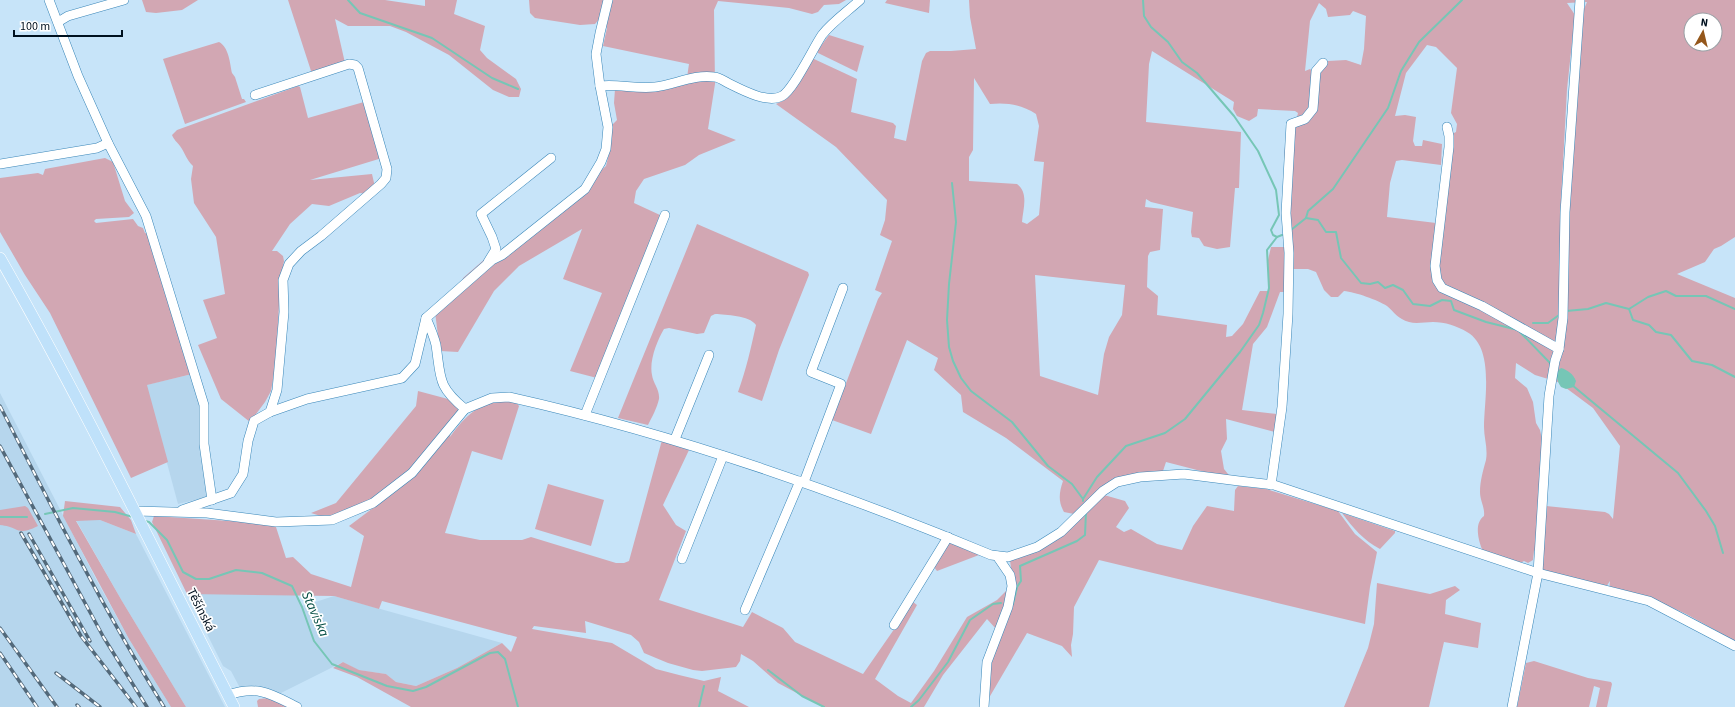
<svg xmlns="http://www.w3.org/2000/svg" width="1735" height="707" font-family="'Source Sans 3',sans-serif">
	<rect width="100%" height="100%" fill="#c7e4f9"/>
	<g fill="#b6d6ed">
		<path d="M192,374L201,407L208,497L178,504L146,385Z"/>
		<path d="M0,393L98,583L129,639L171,707H0Z"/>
		<path d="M76,520H100L136,534L225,707H186L122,601Z"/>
		<path d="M236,571L289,587L303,606L334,596L502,643L457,668L416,686L396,682L386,674L358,670L343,662L279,694L240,688L231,671L223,666L187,594Z"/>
	</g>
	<g fill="#d2a7b3" fill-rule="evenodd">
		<path d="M142,0H198L182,10L156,13L146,12Z"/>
		<path d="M288,0H385L425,6V0H457L454,14L485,26L480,50L487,58L516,79L521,89L519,97H509L493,90L449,55L406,32L390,26H348L335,19L345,63L312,74Z"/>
		<path d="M529,0H846L839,4L824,5L818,12L812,14L789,8L718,1L714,10L715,84L708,129L736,140L699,155L685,165L644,179L636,191L634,203L660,215L597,378L570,371L602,293L563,279L582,229L519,266L494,291L458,352L440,351L435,312L460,288L463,278L486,258L503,257L606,166L611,145L612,125L617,120L614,103L615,89L651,92L686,84L689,64L603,46L607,28L601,17L595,24L580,25L535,18L530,13Z"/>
		<path d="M887,0H930L929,13L885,3Z"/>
		<path d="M969,0H1735V237L1721,246L1714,249L1705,262L1677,274L1735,298V641L1686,614L1653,599L1609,590L1610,581L1606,587L1600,588L1542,571L1544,508L1546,506L1605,512L1609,514L1613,519L1620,446L1593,408L1558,382L1535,375L1516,363L1515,378L1527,388L1533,402L1536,423L1540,430L1542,439L1536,550L1534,551L1533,560L1528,563L1524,561L1518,564L1484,554C1479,543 1473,524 1484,516C1485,507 1480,501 1480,492C1480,481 1483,471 1486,460C1488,448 1484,438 1484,427C1484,400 1495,348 1467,332C1457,326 1445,322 1433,322C1425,322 1416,324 1409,322C1398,319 1394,312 1387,306C1378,300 1355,292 1344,291L1338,297H1331L1324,290L1316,272L1308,269H1287L1285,292H1280L1267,327L1253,344L1242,410L1277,414L1275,432L1226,419L1227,439L1221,451L1224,469L1232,479L1166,462L1163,471C1146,476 1121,475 1107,484C1095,492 1085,505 1074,514L1064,512C1058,501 1059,493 1063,481L1006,438L963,412L961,395L934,370L938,358L907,340L871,434L832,420L878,299L882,293L875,290L892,241L880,235L885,220L887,200L836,147L776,104C779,102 784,101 787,98C796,91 804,61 814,59L857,79L851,112L893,123L896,126L894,138L906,141L922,61L926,53L930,51H951L976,49L970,17ZM1587,2L1581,16L1576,121L1567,210L1569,214L1560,219L1567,89L1575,15L1567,3ZM1319,3L1326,9L1328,17L1350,15L1353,11L1366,16L1364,49L1361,65L1346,60L1328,61L1325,63L1320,70L1318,77L1312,114L1306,121L1287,126L1284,157L1288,247H1271L1268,260L1269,291H1260L1243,324L1232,336L1226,337L1227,325L1157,315L1158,296L1147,287L1148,256L1150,252L1160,250L1163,209L1145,207L1146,199L1151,202L1193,212L1191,232L1192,237L1199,238L1204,246L1217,249L1230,247L1235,188H1239L1241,132L1146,122L1149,64L1152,51L1234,102L1233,109L1237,116L1249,121L1257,116L1258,109L1295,111L1298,113L1297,117C1304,118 1307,113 1310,107L1315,73L1310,69L1305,71L1310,21ZM1691,20H1715V44H1691ZM1427,45L1436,47L1457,68L1451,113L1457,124L1456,132L1450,135L1437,257V271L1433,269L1436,223L1387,217L1390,183L1396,161L1402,160L1441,165L1442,144L1423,140L1422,146H1415L1413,141L1416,117L1405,115L1395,116L1406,73ZM974,78L990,104C1007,102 1022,105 1036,114L1039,126L1034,161L1044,162L1039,215L1027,224L1022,222C1023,209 1029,193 1017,184L969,181V157L973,150ZM1035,275L1125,285L1122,315L1109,337L1104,354L1098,395L1040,376Z"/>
		<path d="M829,35L864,46L857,72L818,53V50Z"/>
		<path d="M219,42C229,47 230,64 232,73L235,77L242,99H244L246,102L185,124L163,59Z"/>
		<path d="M298,86L300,87L308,118L364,102L382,158L310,180L372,174L375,187L366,194L360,193L329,206L312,204L290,224L272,251H277L283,256L284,261L280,286L276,363L271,391L265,402L250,422L221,399L198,345L217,338L203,300L225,294L216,237L194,203L191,179L193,166C186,159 185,153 180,146C177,142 174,140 172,135L177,130Z"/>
		<path d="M105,158L113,162L125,201L134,213L129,217L96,219L94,221L96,223L133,219L138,226L143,228L145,233L149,234L192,374L147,385L168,462L131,478L50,313L25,275L0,232V178L38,173L43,175L45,169Z"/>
		<path d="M697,224L808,272L809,275L779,350L762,401L738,392C746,370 751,348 756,325C749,315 726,315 715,314L711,316L704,333L697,334L669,328L664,329C657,341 649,361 652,375C653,383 660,390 659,399C657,408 652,417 648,425L618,418C644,353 671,289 697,224Z"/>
		<path d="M418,391L448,399L460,409L453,421L450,437C467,413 484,398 516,402L519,406L502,460L472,451L445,533L480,540H522L531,537L616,563H624L629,561L662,440L689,450L663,505L676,525L686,531L659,600L743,627L752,612L783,628L795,642L863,674L913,602L917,605L875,679L898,696L911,703L934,671L967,617L997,600L1010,587L1012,576L1010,560L1038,548L1104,495L1125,501L1129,508L1116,527L1124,532L1131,529L1157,544L1182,550L1193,526L1207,506L1234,511L1235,490L1238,486L1266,489L1338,511L1355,534L1377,552L1370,587L1365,624L1099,560L1074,607L1073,634L1071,645L1072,657L1062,646L1027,633L986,703V680L997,630L987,619L943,675L924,707H823L778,683L753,661L741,654L740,661L736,667L702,671L693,670L668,663L644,653L639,642L631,635L585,621L586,633L534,626L532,629L612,643L656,669L679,675L704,681L721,677L718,691L749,707H411L357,677L333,668L343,662L359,670L386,674L396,682L416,686L457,668L502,643L511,652L517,637L382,601L379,609L334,596L187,594L152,522L154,516L275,524L286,558L293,557L311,574L351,587L364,536L349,526L373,508L324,517L311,513L336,503L416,406Z"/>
		<path d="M548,484L604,500L591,546L535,529Z"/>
		<path d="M65,501L120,507L131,520L136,534L100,520L76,521L122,601L186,707H171L129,639L63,516Z"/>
		<path d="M25,506L28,508L38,526C15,537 21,527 0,525V510Z"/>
		<path d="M1342,513L1395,531V533L1380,549C1363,540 1353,528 1342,513Z"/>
		<path d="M950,541L979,555L937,571L934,567Z"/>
		<path d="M1377,583L1430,594L1455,586L1460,590L1446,600L1445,614L1481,623L1478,648L1444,642L1429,707H1344L1368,648L1374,624Z"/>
		<path d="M1534,661L1588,678L1611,682L1612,684L1607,707H1596L1600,688L1594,686L1589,707H1517L1526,663Z"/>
		<path d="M269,698L290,707H258L257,701L259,699Z"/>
	</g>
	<path fill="#76c6b6" d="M1561,368C1568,370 1573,374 1576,381L1574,387L1566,389L1561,387C1557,381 1554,373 1561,368Z"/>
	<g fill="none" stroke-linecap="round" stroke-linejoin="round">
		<g stroke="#76c6b6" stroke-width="2">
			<path d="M348,0L360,13L432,38L492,78L518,89"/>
			<path d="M1143,0L1144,16L1151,27L1168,42L1182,62L1197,73L1234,116L1258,151L1276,190L1279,215L1271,230L1273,235L1277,237"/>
			<path d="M952,183L956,222L949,284L947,320L949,347L953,361L961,378L971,391L1012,422L1048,466L1072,484L1083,499"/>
			<path d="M1306,218L1318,220L1326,232H1336L1341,258L1361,283L1370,284L1378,282L1385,288L1393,285L1403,290L1413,304L1430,306L1442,300L1451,301L1454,310L1486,322L1518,330L1552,365"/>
			<path d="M1291,230L1306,218L1308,211L1333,189L1388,108L1401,71L1419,42L1462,0"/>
			<path d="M1629,309L1648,297L1666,291L1676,296H1706L1735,309"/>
			<path d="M1566,311L1588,309L1606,303L1629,309L1633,320L1649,325L1656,332L1671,335L1692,361L1712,365L1735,377"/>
			<path d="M1533,323H1548L1559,315"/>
			<path d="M1572,385L1678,473L1706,511L1715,526L1723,553"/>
			<path d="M1083,501V499L1097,477L1126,446L1165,433L1185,419L1240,352L1259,325L1263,313L1269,288L1267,250L1277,237L1282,235"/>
			<path d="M45,514L73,508L115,512L133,517"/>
			<path d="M0,517H27"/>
			<path d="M145,521L149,522L167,540L183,572L196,579H209L236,570L262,573L292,586L302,607L314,641L332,664L387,686L413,691L426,687L490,653L498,652L505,659L518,707"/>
			<path d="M1013,604L1017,587L1021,581L1020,566L1077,541L1085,535L1086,512"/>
			<path d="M768,670L802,696L824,707"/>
			<path d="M699,707L704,686"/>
			<path d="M911,707L919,700L948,662L970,620L993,604L1001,603"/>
		</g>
		<defs>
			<g id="minor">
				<path d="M49,0L78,76L108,143L146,216L204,405V444L212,500"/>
				<path d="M58,22L68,16L124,0"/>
				<path d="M600,86L596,54L600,33L608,0"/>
				<path d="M255,95L349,64L355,65L358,68L387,169L386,178L381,184L321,236L301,251L289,264L283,280L284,312L277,390L270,412"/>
				<path d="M1447,127L1449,136V147L1435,266L1437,280L1442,288L1482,306L1559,349"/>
				<path d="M0,164L97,148L108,143"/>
				<path d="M488,262L496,249L492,237L481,214L551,158"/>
				<path d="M426,318L492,260L502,255L585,189L601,162L606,149L608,127L600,86C618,84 636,89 655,87C674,85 694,74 714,77C719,77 724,81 728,83C742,90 768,104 782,96C794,89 812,50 822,35C832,22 848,11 860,0"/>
				<path d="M585,415L665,215"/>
				<path d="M675,439L709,355"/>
				<path d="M804,482L841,384L811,372L843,288"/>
				<path d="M1271,485L1282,407L1288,314L1289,253L1286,213L1291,124L1305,119L1313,109L1316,71L1323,63"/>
				<path d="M182,510L231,493L243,474L248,441L254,421L270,412L307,399L402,378L415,364L426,318C430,327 434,336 436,345C441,378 437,386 465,409"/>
				<path d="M136,511L207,513L276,522L332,520L373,503L412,473L465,409L492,398L509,397C675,434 835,490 991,555L1008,557L1037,547L1061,532L1103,491L1117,482L1140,477L1184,474L1239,481L1274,485L1538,573L1649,601L1735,646"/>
				<path d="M682,559L723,456"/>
				<path d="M745,610L800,481"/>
				<path d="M894,625L948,537"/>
				<path d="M228,695C258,685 271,694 297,707"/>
				<path d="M984,707L987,662L1008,607L1012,586L1010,575L997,556"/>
				<path d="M1512,707L1538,573L1549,396L1555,361L1559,349L1563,318L1565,212L1580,0"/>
			</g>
			<path id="major" d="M0,258C84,405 157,557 234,707"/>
		</defs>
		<use href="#minor" stroke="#3986b8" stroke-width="10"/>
		<use href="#major" stroke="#fff" stroke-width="12"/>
		<use href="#minor" stroke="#fff" stroke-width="9"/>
		<use href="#major" stroke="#bfe1fa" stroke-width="11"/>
		<defs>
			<g id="rail">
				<path d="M0,406C52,508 104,610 164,707"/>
				<path d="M0,446L104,638L147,707"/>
				<path d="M21,533L81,636L136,707"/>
				<path d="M29,534L90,641"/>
				<path d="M0,628L57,707"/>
				<path d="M0,653L37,707"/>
				<path d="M56,673L100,707"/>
				<path d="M77,705L79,707"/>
			</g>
		</defs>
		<use href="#rail" stroke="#53697a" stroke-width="3.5"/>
		<use href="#rail" stroke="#fff" stroke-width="2" stroke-dasharray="6" stroke-linecap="butt"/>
	</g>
	<g text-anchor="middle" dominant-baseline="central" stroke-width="3.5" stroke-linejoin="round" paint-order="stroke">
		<g font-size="13" fill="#00111f" stroke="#fff">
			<text transform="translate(201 610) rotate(63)">Těšínská</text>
		</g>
		<g font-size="14" font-style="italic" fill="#044e44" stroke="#fff">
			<text transform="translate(315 614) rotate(66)">Staviska</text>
		</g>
	</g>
	<g transform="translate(1703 32) rotate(8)"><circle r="19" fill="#ffffff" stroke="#99a0a5"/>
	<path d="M0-3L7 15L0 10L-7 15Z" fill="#94571b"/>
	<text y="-6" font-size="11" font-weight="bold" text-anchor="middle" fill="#00111f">N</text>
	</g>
	<path d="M14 30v6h108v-6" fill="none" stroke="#00111f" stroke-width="2"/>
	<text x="20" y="30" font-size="12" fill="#00111f" stroke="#ffffff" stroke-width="3" paint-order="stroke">100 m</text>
</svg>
